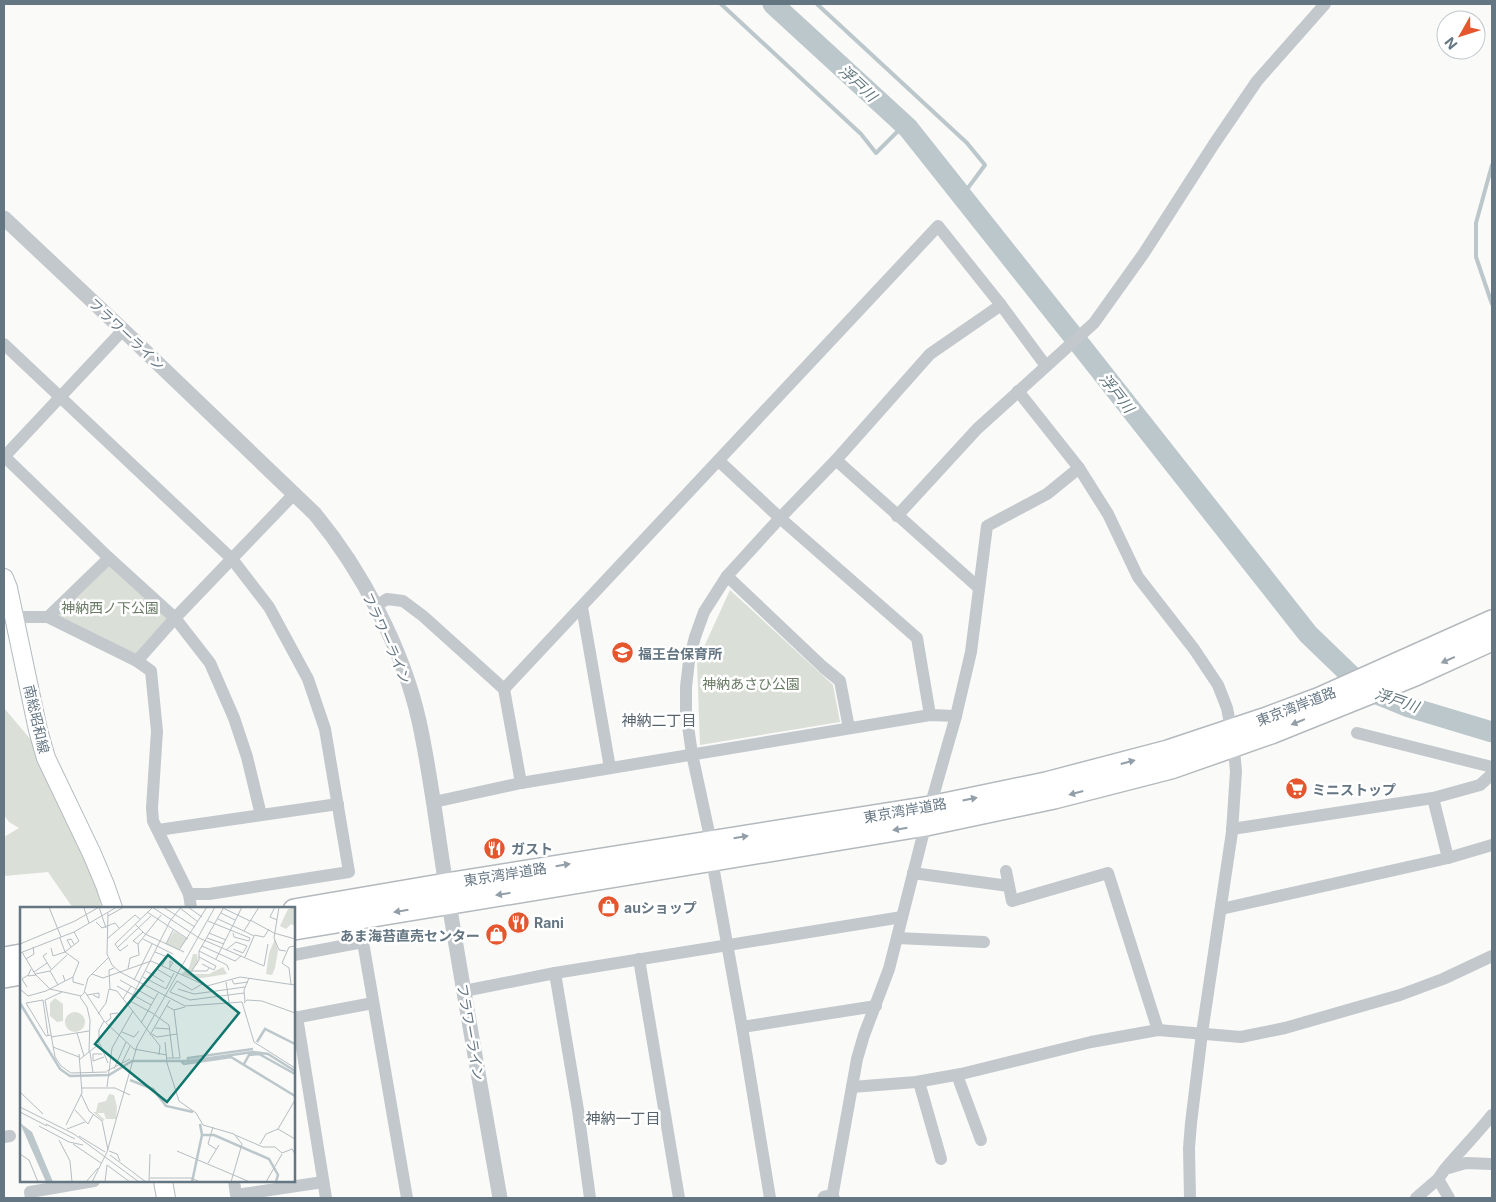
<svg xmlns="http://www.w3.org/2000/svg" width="1496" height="1202" font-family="Inter,'Noto Sans JP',sans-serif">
	<rect width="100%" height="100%" fill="#fafaf8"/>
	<g fill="#dadfd7">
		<path d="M109,565L168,619L136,655L57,615Z"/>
		<path d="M730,590L833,685L840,722L700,745L697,662Z"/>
		<path d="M4,708L31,740L96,863L101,908H73L48,872L4,876V837L19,828L9,822L4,815Z"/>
	</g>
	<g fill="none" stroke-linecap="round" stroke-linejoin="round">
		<g stroke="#bbc7cb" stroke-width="4">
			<path d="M721,4L861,134L876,153L904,125"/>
			<path d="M817,4L967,143L985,165L962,196"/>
			<path d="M1492,165L1476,223V257L1492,304"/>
		</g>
		<path stroke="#bbc7cb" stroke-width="21" d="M773,4L908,128L1085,351L1308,634L1365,689L1409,707L1492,732"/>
		<defs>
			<g id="secondary">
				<path d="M4,578L8,588L38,730L46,758L92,854L105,885L113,908"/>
				<path d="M163,1181L166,1198"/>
			</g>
			<g id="trunk">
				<path d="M294,910L446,884L930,807L1046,783L1168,751L1264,719L1320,698L1492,621"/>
				<path d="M294,929L926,825L1054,798L1171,768L1271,733L1415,675L1492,640"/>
				<path d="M4,958L21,955"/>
				<path d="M4,977L21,974"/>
			</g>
		</defs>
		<use href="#secondary" stroke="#b3babf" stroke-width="20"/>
		<use href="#trunk" stroke="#b4b9bd" stroke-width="24"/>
		<g stroke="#c3c8cc" stroke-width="12">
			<path d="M4,344L232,559L269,607L308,679L325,729L349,872L209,894H189L153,821L152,808L157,731L151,671L137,661L48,617H15"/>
			<path d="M1018,391L1079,468L1108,514L1138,577L1194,649L1218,685L1227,708L1233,739L1236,771L1232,832L1202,1033L1191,1123L1189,1148L1190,1198"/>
			<path d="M4,456L109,558L175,618L210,663L234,718L247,757L261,815"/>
			<path d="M4,457L123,330"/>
			<path d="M836,460L979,588"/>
			<path d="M719,461L780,518L917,638L930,715"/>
			<path d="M897,516L977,429L1094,323L1144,253L1214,144L1257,81L1325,4"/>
			<path d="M727,576L823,667L840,681L849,728"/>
			<path d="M376,606L387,599L403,601L423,616L504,689L521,783"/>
			<path d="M582,607L610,768"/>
			<path d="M48,617L109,558"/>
			<path d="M137,661L175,618L295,493"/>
			<path d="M504,689L938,226L1001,305L1046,366"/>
			<path d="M1357,733L1492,767"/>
			<path d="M1433,798L1448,858"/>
			<path d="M434,802L521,783L930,715L956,716"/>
			<path d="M1232,829L1433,798L1480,785L1492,774"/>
			<path d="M158,830L338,804"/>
			<path d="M711,842L692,754L686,712V687L689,661L695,637L704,612L727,576L780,518L836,460L930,354L1001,305"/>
			<path d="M712,860L742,1027L770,1198"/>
			<path d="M1006,871L1012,901L1108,873L1158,1030"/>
			<path d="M913,873L1009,886"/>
			<path d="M189,894L191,908"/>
			<path d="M1221,909L1448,858L1492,845"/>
			<path d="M897,938L984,942"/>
			<path d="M294,955L363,942L407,1198"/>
			<path d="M639,959L679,1198"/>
			<path d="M555,973L578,1110L590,1198"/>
			<path d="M464,991L555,973L902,917"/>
			<path d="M297,1017L326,1198"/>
			<path d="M294,1018L373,1003"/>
			<path d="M742,1027L876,1006"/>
			<path d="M957,1075L981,1140"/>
			<path d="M919,1082L941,1159"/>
			<path d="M852,1087L916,1082L961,1074L1091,1042L1158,1030L1241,1037L1285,1028L1400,995L1443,979L1492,956"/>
			<path d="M4,1137L10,1136"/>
			<path d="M1445,1169C1461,1150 1477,1134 1492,1115"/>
			<path d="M1438,1179L1449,1198"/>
			<path d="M234,1181L236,1195L323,1182"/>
			<path d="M31,1198L30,1192L94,1181"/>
			<path d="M832,1198L857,1059L864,1035L889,969L930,807L956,716L971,652L987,526L1047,494L1079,468"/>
			<path d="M1416,1198L1438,1179L1445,1169L1466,1163L1492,1164"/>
		</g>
		<g stroke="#c3c8cc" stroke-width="15">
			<path d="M4,218L123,330L315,514C362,571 403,649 419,721C431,775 437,831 446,885C463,990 482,1094 500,1198"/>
			<path d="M825,1198L832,1197"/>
		</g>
		<use href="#secondary" stroke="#fff" stroke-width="18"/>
		<use href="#trunk" stroke="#fff" stroke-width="21"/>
	</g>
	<defs><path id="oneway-solid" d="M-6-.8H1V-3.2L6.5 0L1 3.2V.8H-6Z" transform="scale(1.25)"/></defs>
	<g fill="#939fa8">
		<use href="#oneway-solid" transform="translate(1448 660) rotate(156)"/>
		<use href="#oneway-solid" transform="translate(1298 722) rotate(158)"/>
		<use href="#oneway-solid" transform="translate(1128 762) rotate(-15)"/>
		<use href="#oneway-solid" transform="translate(1076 793) rotate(165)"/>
		<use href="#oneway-solid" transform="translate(970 799) rotate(-11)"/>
		<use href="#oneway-solid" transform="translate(900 829) rotate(171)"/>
		<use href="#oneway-solid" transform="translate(741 837) rotate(-9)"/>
		<use href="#oneway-solid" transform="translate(563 865) rotate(-9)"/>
		<use href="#oneway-solid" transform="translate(503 894) rotate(171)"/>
		<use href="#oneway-solid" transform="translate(401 911) rotate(171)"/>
	</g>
	<defs>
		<symbol id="school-disc" viewBox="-11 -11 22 22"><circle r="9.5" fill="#e4572e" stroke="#fff"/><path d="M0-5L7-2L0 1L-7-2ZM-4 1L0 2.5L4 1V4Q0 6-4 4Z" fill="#fff"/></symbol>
		<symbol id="supermarket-disc" viewBox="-11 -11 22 22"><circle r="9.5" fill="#e4572e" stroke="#fff"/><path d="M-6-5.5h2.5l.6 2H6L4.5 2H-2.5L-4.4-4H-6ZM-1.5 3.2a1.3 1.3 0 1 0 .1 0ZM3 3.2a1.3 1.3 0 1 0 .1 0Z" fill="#fff"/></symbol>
		<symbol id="restaurant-disc" viewBox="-11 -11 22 22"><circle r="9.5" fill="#e4572e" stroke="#fff"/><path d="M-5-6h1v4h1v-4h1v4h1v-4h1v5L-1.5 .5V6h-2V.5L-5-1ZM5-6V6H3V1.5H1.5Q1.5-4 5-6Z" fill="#fff"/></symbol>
		<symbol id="shop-disc" viewBox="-11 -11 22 22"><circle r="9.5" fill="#e4572e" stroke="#fff"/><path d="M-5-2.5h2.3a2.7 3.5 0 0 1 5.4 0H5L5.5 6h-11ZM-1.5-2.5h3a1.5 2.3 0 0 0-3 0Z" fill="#fff"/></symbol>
	</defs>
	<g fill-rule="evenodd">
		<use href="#school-disc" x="610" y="640" width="25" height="25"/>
		<use href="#supermarket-disc" x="1284" y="776" width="25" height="25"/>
		<use href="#restaurant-disc" x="482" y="836" width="25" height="25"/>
		<use href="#shop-disc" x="596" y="894" width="25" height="25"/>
		<use href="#restaurant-disc" x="506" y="910" width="25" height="25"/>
		<use href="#shop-disc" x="484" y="922" width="25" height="25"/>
	</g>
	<g text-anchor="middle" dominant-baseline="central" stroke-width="5" stroke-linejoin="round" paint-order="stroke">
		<g font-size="14" fill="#657683" stroke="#fff">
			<text transform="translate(127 334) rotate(43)">フラワーライン</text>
			<text transform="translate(387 638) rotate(66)">フラワーライン</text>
			<text transform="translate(1296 706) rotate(-21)">東京湾岸道路</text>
			<text transform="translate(37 719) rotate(77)">南総昭和線</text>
			<text transform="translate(905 810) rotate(-10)">東京湾岸道路</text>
			<text transform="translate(505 874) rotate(-9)">東京湾岸道路</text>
			<text transform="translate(471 1032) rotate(80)">フラワーライン</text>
		</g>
		<g font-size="14" fill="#687a64" stroke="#fff">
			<text x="110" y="607">神納西ノ下公園</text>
			<text x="751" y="683">神納あさひ公園</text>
		</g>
		<g font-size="14" font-weight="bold" fill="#657683" stroke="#fff" text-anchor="start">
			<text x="638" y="653">福王台保育所</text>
			<text x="1312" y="789">ミニストップ</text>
			<text x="511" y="848">ガスト</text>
			<text x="624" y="907">auショップ</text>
			<text x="534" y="922">Rani</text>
			<text x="480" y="935" text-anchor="end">あま海苔直売センター</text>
		</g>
		<g font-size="15" font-style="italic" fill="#60757c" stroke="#fff">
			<text transform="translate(858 83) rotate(43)">浮戸川</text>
			<text transform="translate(1117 393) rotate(52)">浮戸川</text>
			<text transform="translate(1397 700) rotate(19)">浮戸川</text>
		</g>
		<g font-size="15" fill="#57646e" stroke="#fff">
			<text x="659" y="720">神納二丁目</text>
			<text x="623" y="1118">神納一丁目</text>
		</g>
	</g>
	<g transform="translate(20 907)">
		<rect width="275" height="275" fill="#fafaf8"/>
		<path d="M275,0V19L271,17L266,22L260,19L268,2ZM154,24L167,32L158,43L146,37ZM255,32L258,44L255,61L252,68L246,67L249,46ZM173,47H177L178,55L169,67H189L203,60L207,67L176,72L161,67L169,61ZM35,91L43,97V114L37,115L30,109V96ZM45 115a10 10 0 1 1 20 0a10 10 0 1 1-20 0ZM89,187L94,188L97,200L96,212H86L84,206H77L85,213L83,214L73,205H76L78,196L86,194Z" fill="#dadfd7"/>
		<path d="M0,216L12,225L33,275H26Z" fill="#bbc7cb"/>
		<path fill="none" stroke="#bbc7cb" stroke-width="2.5" d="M0,96L40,162L50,169L89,168L112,154H168L233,145L248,147L275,164M237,135L245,122L275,137M161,154L164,157L211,150L275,189M168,154V151L233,142M224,157L229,148L239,147L275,167M110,173L133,182L146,199L173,205M182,228H194L249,252L258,268L256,275M172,275L182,228L180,217"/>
		<path fill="none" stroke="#b5bdc2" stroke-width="1" d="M29,0L41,30M132,0L179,31L244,59L248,37M143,0L175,20M168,0L182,10M255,0L250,10L257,13M259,0L254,31L259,43L266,44M64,1L69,16M160,1L178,15M203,1L230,14M127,5L168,32M88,6L87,47L92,58L100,65L131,54L187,79L220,70L275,78M201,6L215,13M88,9L104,0M198,12L224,24L239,0M230,13L254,26L275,32M188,14L230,31L229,34L214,30L213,26M76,15L82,21L95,16L99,21M115,17L125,27L164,45M224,24L234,29L225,50M189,26L206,33M234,28L244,30L249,22M40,31L45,45L59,55L53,70L45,74M88,31L115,8L120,12M187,31L204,37M123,32L153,47M0,37L55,14L79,0L86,21M118,37L113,34L123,25M146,37L153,23M108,38L100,44L95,37L132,1M182,39L215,54L221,49M51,40L47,33L51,32L54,37M98,40L131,9M31,41L33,49L45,45M159,43L187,0M206,43L216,35L227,39L223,46L213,42M179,44L207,58L209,63M2,45L15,67L30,82L61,89M45,45L59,34L54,25M135,45L147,50L142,59M0,46L54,25L97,0M27,46L23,49L31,62M179,50L196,59L194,63L182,57M6,52L14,47L13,40M196,52L222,0M11,62L8,69L16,68M108,62L110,51L119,48L118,37L141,8M149,62L150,60L153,56L150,54V60M30,64L38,78M126,64L144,75M172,64H187L189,61M14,65L27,56M171,65L179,53V44L204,0M15,67L30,64L47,48M72,67L83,71L100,65L165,99L222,95L234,135L275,161M133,68L137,62L152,71M53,70V75L64,78M123,70L146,82L154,66M100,73L134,92M114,73L132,37M212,73L214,77L228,75M206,75L209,95M182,77L172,83L157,74L150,85L170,93L224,86M271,77L269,61L262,56L269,40L275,39M97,79L131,98M7,80L2,72L8,68M0,82L8,89L26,84L45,74L43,68M90,82L89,63L94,61M158,82L174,87L225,80M42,85L25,93L35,150L41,159L51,166L87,165M65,85L84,114L114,142L147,148M67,88L79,86V91L73,88M103,92L111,79M110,94L134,107M225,95L224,83L229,71M224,96L227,93L242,94L275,106M108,98L150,14L161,0M147,99L154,103L165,100M78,107L86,96L89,82L97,84L140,139L139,148M135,108L149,118L153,151M86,115L91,111L90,107L98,106M121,116L138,86M135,121L150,122M102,125L114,130L119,124M57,126L64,149M132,127L137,130L157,127M28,128L23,93L6,96L26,129L31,128M130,128L150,93M31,130L69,124M145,135L147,156L159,194L176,206L183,218L214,227L222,237L211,275M80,137L88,156M33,140L59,150M69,145L70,113L67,100L60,90L64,86L68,71L88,51M70,145L73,166M82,147H73V154L84,150M147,151H160L154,103M59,153L79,137V123L84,114M101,158L110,139M94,162L106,135M87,164L110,152M87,180L92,141L113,104M62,181H95L110,188M0,185L23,207M61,187L69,204L82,214L88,243M0,200L54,227L119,275M55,203L68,217L73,208M0,205L27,219M26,217L55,232M46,218L62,186L59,147M19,219L49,235L63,238M193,220L188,237L196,242M47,222L65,215M258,222L275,232M215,228L243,240H255L262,246L272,242L275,247M59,229L85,245M39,233L50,254L52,275M53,237L81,256M240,237L246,227L258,222L275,193M89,244L97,247L100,254M157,244L230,275M0,247L9,253L18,275M90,248L126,275M188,256L199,238M130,271H171L180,275M66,275L78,261M72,275L87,245L117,139L195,0M85,275L87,258L110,275M129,275L130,247M246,275L262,247"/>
		<path fill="#0f766e" fill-opacity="0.15" stroke="#0f766e" stroke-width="2.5" d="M148,48L219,106L147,195L75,137Z"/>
		<rect width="275" height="275" fill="none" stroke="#657683" stroke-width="2.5"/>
	</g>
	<rect width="1496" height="1202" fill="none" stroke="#657683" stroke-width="10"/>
	<g transform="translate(1461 35) rotate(231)"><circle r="24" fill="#ffffff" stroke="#c1c8cd"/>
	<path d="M0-4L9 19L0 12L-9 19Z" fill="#e4572e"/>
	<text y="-8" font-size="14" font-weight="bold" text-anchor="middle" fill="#657683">N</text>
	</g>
</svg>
